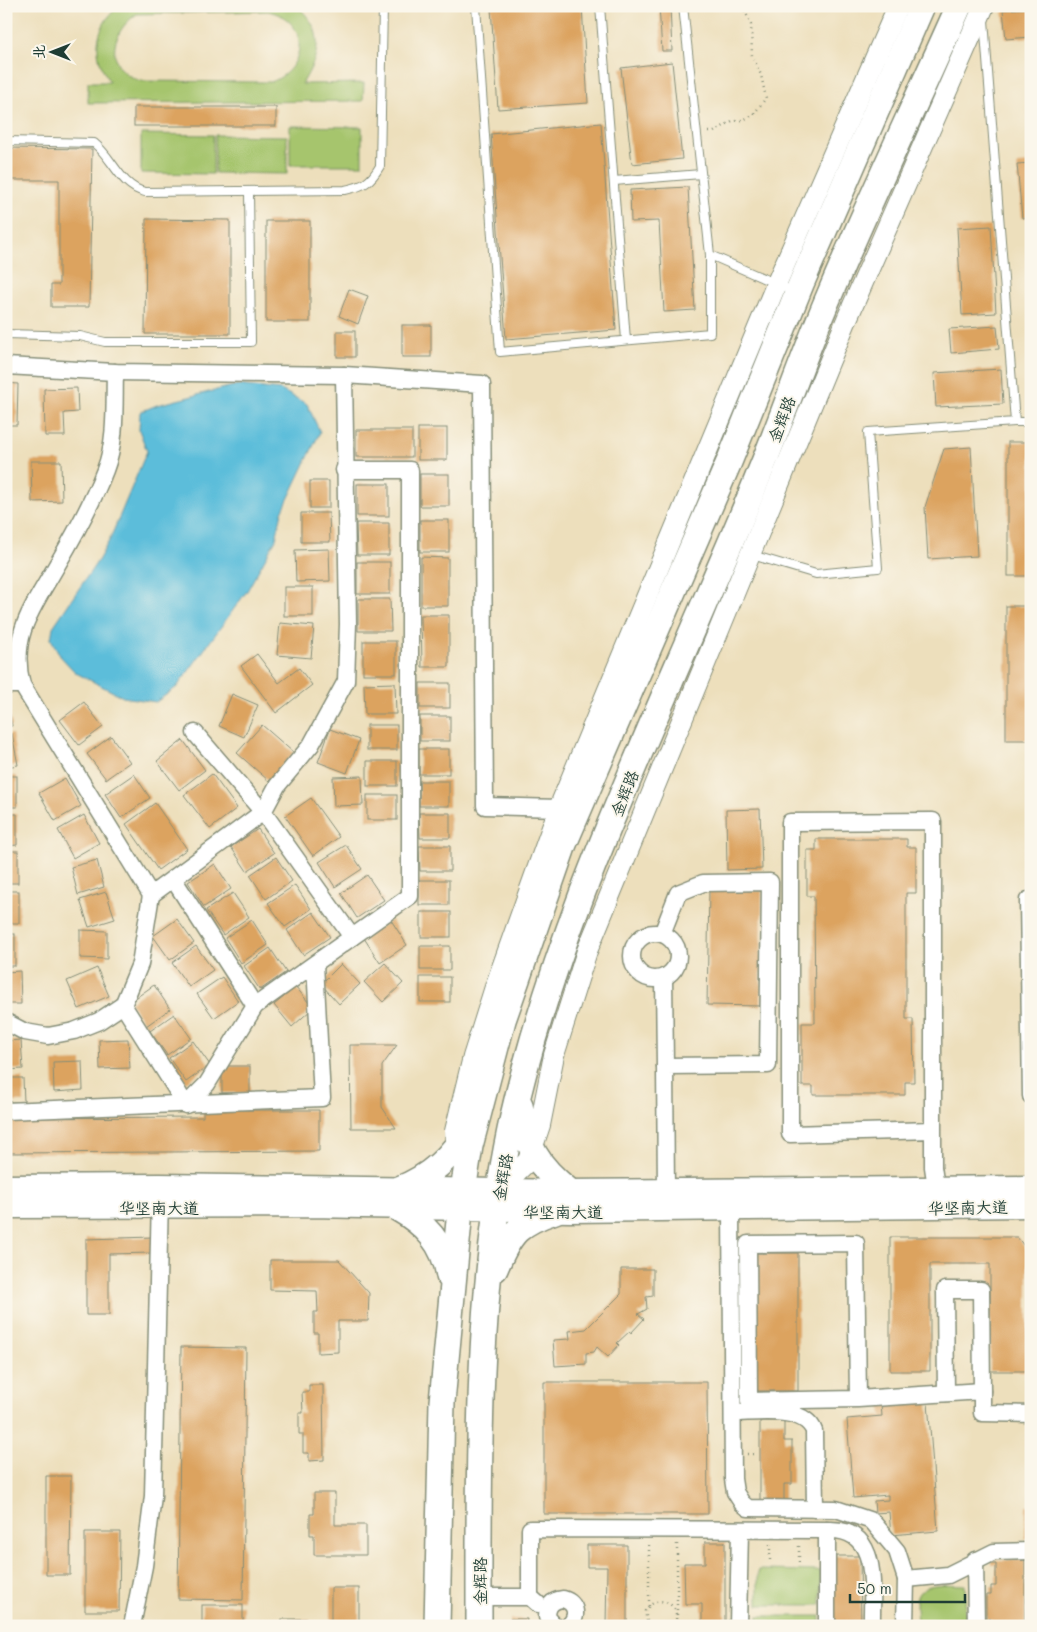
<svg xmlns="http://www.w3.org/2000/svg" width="1037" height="1632" font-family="Mali,'LXGW WenKai TC',sans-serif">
	<rect width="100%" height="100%" fill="#fbf7ec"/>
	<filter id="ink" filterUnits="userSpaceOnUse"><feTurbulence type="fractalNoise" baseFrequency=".02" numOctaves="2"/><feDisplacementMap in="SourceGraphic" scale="10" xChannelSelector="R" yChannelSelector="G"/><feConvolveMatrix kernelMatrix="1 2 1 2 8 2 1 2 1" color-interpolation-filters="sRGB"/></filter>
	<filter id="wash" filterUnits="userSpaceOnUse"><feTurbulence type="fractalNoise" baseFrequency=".0096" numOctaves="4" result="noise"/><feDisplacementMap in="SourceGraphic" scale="20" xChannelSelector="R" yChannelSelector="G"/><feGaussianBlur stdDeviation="1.12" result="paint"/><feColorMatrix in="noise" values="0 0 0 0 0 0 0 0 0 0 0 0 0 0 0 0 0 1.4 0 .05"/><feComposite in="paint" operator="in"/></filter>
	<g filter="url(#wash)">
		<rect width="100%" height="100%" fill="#eddfbc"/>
		<g fill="#a6c56d" stroke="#628150" fill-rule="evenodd">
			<path d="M119,6H297C326,31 320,55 302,84L364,83L363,101L88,103V82H110C92,56 93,28 119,6ZM268,11C310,20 308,68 271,82L141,81C104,69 109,33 137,14Z"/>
			<path d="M290,126L362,127V165H290Z"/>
			<path d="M141,134L213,135V174L141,173Z"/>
			<path d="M215,135L287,136V174L215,173Z"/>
			<path d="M758,1570L821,1571V1605H758Z"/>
			<path d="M965,1585L966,1626H917C917,1618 915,1605 917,1597C923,1580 951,1585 965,1585Z"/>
			<rect x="758" y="1616" width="63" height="10"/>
		</g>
		<path fill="#5cbdda" stroke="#3e7d87" d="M237,385L281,390L307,404L320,432L282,512L276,539L247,591L177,687L156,702L123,697L76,673L61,657L51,639L53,627L99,559L110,539L147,451L139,430L140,412L157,405Z"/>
		<g id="blocks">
			<g fill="#dca35e">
				<path d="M494,6H582L588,103L498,109L491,8Z"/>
				<path d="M659,6H670L672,51H662Z"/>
				<path d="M1031,8V37L1006,39L1003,10Z"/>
				<path d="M672,62L682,159L632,164L621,68Z"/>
				<rect x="134" y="107" width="142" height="19"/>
				<path d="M601,123L616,330L506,339L491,134Z"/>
				<path d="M6,148L92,149L89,307H51V285H59V180H6Z"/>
				<path d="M1031,163V217L1022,218L1017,164Z"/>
				<path d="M688,187L695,310L664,312L659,221L631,222L630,190Z"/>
				<path d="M146,219L230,220V334H145Z"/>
				<rect x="266" y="221" width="44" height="101"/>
				<path d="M991,226L996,313L962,315L957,228Z"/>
				<path d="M349,289L368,296L358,324L339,316Z"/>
				<rect x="402" y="325" width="29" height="32"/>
				<path d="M997,326L999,349L951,353L949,329Z"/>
				<rect x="337" y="331" width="18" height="26"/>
				<path d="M1001,369L1003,404L936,407L934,373Z"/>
				<path d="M6,383L18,384L17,425H6Z"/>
				<path d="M77,388L78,412L64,413L65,436H45L44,389Z"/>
				<rect x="418" y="428" width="29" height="32"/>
				<rect x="356" y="430" width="56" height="27"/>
				<rect x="1008" y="442" width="23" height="134"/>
				<path d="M971,447L977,556L928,559L925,507L944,449Z"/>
				<path d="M31,461H61L62,501L32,502Z"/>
				<rect x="420" y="474" width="29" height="32"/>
				<rect x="310" y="481" width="19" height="27"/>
				<rect x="357" y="484" width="32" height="32"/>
				<path d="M301,513H329L330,542H301Z"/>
				<rect x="420" y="520" width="29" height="32"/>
				<path d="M356,523H389V555H357Z"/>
				<path d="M329,549L330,581L296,582L295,550Z"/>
				<path d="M421,557L448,558V606H421Z"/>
				<rect x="357" y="562" width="33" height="32"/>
				<rect x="284" y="587" width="29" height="29"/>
				<path d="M358,599H390L391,631H358Z"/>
				<rect x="1006" y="606" width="25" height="134"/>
				<path d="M421,615H449V667H422Z"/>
				<path d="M280,623L314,626L311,658L277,655Z"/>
				<rect x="363" y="641" width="33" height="33"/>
				<path d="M257,654L279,683L299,668L312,685L276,713L241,666Z"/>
				<path d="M395,683L396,714H365L364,684Z"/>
				<rect x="420" y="683" width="30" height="25"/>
				<path d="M232,694L258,705L244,737L219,726Z"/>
				<path d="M6,697L12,726L6,727Z"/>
				<path d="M84,702L103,727L79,745L60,720Z"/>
				<rect x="420" y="716" width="30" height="25"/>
				<path d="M262,725L294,753L269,781L237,753Z"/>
				<rect x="367" y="725" width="30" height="25"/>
				<path d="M330,729L359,740L347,773L318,762Z"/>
				<path d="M12,734L18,765L6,767V735Z"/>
				<path d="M111,736L130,762L106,779L87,754Z"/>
				<path d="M183,740L205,770L179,790L157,761Z"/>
				<rect x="419" y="749" width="30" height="25"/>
				<rect x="367" y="761" width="30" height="25"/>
				<path d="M134,774L150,798L121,818L105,794Z"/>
				<path d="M212,774L237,808L210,829L184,795Z"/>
				<rect x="6" y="776" width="11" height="31"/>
				<path d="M362,776L363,805L334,806L333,777Z"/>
				<path d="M65,778L81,806L55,821L39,793Z"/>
				<rect x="419" y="781" width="30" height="25"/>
				<rect x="367" y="795" width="30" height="25"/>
				<path d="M311,798L339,837L313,856L285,816Z"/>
				<path d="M155,803L187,849L158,870L126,824Z"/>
				<path d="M760,809L762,869L727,870L726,810Z"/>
				<path d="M419,813H450V838H420Z"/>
				<path d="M6,814H17V845L6,846Z"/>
				<path d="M84,815L99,843L73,858L58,830Z"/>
				<path d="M258,829L274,853L247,871L231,847Z"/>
				<path d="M816,839H907V847H916V893H906V1019H913L914,1082H905V1095H813V1086H802V1023H815L814,896H807V850H816Z"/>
				<path d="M346,845L362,869L335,887L319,862Z"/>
				<path d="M419,846H450V871H420Z"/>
				<rect x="6" y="851" width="12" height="32"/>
				<path d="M276,857L292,881L266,899L250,875Z"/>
				<path d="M97,860L104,887L78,895L71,867Z"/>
				<path d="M215,864L231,889L204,907L188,882Z"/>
				<path d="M367,875L384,900L357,918L341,893Z"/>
				<rect x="419" y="880" width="30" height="25"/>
				<path d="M295,885L311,909L285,927L268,903Z"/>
				<path d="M709,890L762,891L761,1006L707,1005Z"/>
				<rect x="6" y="891" width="13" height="32"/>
				<path d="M106,892L115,919L89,927L80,900Z"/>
				<path d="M233,893L249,917L223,935L206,910Z"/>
				<path d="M313,912L330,937L303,955L287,930Z"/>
				<rect x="421" y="912" width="30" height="25"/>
				<path d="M177,919L194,943L170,960L153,936Z"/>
				<path d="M252,920L268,945L241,963L225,938Z"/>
				<path d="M391,920L407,945L380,963L364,938Z"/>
				<path d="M80,930L107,931V959L80,958Z"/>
				<rect x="6" y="934" width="9" height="32"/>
				<path d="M196,946L213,970L189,987L172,963Z"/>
				<rect x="420" y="946" width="30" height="24"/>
				<path d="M270,948L286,972L260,990L244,966Z"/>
				<path d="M385,963L403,983L383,1002L364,982Z"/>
				<path d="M341,964L360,984L339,1004L321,984Z"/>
				<path d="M97,968L109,996L79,1009L67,981Z"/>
				<path d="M20,971L21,1004H6V972Z"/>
				<path d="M222,977L238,1001L214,1018L197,994Z"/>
				<rect x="420" y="977" width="30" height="25"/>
				<path d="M154,985L170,1009L146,1026L130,1002Z"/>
				<path d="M296,987L313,1008L292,1027L274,1005Z"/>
				<path d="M174,1014L191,1038L167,1055L150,1031Z"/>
				<path d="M128,1039L130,1068L100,1069L99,1040Z"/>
				<path d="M21,1040L23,1069L6,1070V1041Z"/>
				<path d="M193,1041L210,1065L186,1082L169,1058Z"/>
				<path d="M350,1045H397L382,1066V1107L396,1128H351Z"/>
				<path d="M82,1061L83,1090L54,1092L53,1062Z"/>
				<rect x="222" y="1066" width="28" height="27"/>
				<path d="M6,1078H23L24,1102H6Z"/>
				<path d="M203,1110H319V1151L6,1153V1118L203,1117Z"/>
				<path d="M153,1237V1253L109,1254V1315H86V1239Z"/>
				<path d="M890,1237H1017L1028,1251V1371H990V1264H930V1371H890Z"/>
				<rect x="756" y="1253" width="42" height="138"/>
				<path d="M270,1260H339L369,1293L368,1321H338V1352L318,1353V1333H314V1312H318L317,1291L270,1290Z"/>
				<path d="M621,1269H653V1296L646,1297L647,1309L638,1314L644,1319L631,1333L630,1331L617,1343L619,1345L608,1357L597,1347L594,1352L586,1353V1364L555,1366L553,1340L570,1339L569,1331L586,1329L621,1294Z"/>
				<path d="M181,1347L246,1348L243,1600L178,1599Z"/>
				<rect x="1027" y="1378" width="4" height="19"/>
				<path d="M544,1382H707L708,1514H544Z"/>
				<path d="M309,1385H323L324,1460L309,1461V1453H303V1434H299V1413H303L302,1392H309Z"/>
				<path d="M928,1402L938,1531L891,1535L889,1512L875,1513L874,1501L888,1500V1495L853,1498L847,1419L882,1416L881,1405Z"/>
				<path d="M760,1421H784V1441H792V1484H784V1502H760Z"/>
				<path d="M46,1476H71L70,1575H46Z"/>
				<path d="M314,1493H335V1525H366V1555H314V1535H310V1514H314Z"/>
				<path d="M1026,1506H1031V1538H1025Z"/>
				<path d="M85,1532H120L119,1611H85Z"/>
				<path d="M705,1542H725V1626H702V1604H685L684,1563H705Z"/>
				<path d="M587,1545H627V1626H606L607,1567H587Z"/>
				<path d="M833,1556H860L861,1626H833Z"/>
				<path d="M991,1560H1025V1626H991V1619H986V1595H991V1586H996V1564H991Z"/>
				<rect x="331" y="1588" width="28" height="38"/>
				<rect x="202" y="1605" width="41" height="21"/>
				<rect x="282" y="1619" width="28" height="7"/>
				<path d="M510,1619H527L526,1626H510Z"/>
			</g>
		</g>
	</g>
	<g filter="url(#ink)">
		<use href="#blocks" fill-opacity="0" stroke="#868e78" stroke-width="1"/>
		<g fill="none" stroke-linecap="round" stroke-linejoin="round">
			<defs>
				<g id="service">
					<path d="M476,6L500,352L710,333V255L683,6"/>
					<path d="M600,6L626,340"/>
					<path d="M6,141L94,143C113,158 120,186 145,192L345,190C364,186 370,183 380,166L383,6"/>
					<path d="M614,181L701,174"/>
					<path d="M710,255L795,292"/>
					<path d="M6,334L80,336L105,342H251L249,192"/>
					<path d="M1015,422H1031"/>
					<path d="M752,555L816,574L878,568L868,432L1015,422L984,20"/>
				</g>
				<g id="minor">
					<path d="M6,366L115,372L344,375L482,384L485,806L559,808"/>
					<path d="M6,685H22"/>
					<path d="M195,733L263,812L352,937"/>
					<path d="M174,880L255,1006"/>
					<path d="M151,895L263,812L277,786L311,745L346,681L348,624L344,375"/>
					<path d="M1028,900L1031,1096"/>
					<circle cx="655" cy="956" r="23"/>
					<path d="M662,934L678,893L703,883L770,882L768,1065L665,1066L666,1190"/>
					<path d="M664,977L665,1066"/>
					<path d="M123,1005L186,1105L207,1084L255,1006L410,896V470H344"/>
					<path d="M6,1022L25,1032L48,1036L74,1031L99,1021L123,1005L140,964L151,895L22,685C9,635 34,606 57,565C74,536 93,501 105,470C117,440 114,403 115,372"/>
					<path d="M6,1111L322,1098L315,964"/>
					<path d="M933,1130L790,1134V822L933,821V1167L936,1187"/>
					<path d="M731,1210L733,1479L735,1492L742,1503L748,1508L836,1509L872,1521L897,1551L906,1579L948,1575L994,1552L1031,1551"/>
					<path d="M946,1393L945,1290H981L982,1391"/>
					<path d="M858,1399L856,1243L748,1244L749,1401L858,1399L982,1391V1413L1031,1414"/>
					<path d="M733,1413C757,1413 804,1405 814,1431L815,1509"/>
					<path d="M827,1530C882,1527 871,1589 872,1626"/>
					<path d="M975,1560L976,1626"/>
					<path d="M479,1597H530L538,1604"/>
					<path d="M530,1597V1529L827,1530V1626"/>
					<path d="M132,1626L144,1566L153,1496L160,1197"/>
					<path d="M555,1626L547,1617C547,1606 552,1600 563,1599C577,1603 579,1617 568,1626"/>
					<path d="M738,1626L740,1530"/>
					<path d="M905,1626L906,1579"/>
				</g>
				<g id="tertiary">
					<path d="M456,1149L455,1131L473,1057L495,987L559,808L778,280L898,6"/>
					<path d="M499,1189L528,1161L540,1125L554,1055L587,951L847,319L984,6"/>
				</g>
				<g id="secondary">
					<path d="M6,1186L160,1185L569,1191L1031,1187"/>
					<path d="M6,1207L311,1206L570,1211L1031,1206"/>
				</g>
				<g id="primary">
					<path d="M520,1105C526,1146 537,1166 569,1191"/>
					<path d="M399,1189C430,1177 453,1156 469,1127"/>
					<path d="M397,1208C425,1224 444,1243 449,1276"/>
					<path d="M495,1269C510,1233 518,1223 555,1211"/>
					<path d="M437,1626L442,1402L460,1210L470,1146L503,1020L564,844L729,462L801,284L922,6"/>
					<path d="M479,1626C479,1460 476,1293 510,1130C551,940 637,761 713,583C729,546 745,510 760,472C784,414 804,354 829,296C870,199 916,103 959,6"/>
				</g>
			</defs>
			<use href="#service" stroke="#868e78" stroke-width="10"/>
			<use href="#minor" stroke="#868e78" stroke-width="19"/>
			<use href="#tertiary" stroke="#868e78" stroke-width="22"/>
			<use href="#secondary" stroke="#868e78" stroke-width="25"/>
			<use href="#primary" stroke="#868e78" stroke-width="28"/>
			<g stroke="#868e78" stroke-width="2.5" stroke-dasharray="1 4" stroke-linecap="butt">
				<path d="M709,132H714L732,121L743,120L753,115L766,98L761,75L752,55L751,25L743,6"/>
				<path d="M747,1454H757"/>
				<path d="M770,1544V1563"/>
				<path d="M799,1562V1546"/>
				<path d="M649,1606V1543"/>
				<path d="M677,1615V1544"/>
				<path d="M648,1626L645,1611C658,1591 684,1605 674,1626"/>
			</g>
			<use href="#service" stroke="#fff" stroke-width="8"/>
			<use href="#minor" stroke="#fff" stroke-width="16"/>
			<use href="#tertiary" stroke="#fff" stroke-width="20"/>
			<use href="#secondary" stroke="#fff" stroke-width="22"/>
			<use href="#primary" stroke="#fff" stroke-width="25"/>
		</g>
	</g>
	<g text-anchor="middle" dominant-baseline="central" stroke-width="4" stroke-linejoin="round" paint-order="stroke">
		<g font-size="16" fill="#1f3d34" stroke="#fbf7ec">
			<text transform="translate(781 419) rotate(-69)">金辉路</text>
			<text transform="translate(624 793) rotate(-68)">金辉路</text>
			<text transform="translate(502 1177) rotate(-80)">金辉路</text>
			<text x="159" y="1207">华坚南大道</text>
			<text transform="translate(968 1207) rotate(-1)">华坚南大道</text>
			<text x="563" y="1211">华坚南大道</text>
			<text transform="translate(479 1581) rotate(-90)">金辉路</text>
		</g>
	</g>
	<rect width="1037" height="1632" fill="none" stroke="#fbf7ec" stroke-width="25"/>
	<g transform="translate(52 52) rotate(270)" stroke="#fbf7ec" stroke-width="4" paint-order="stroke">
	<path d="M0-4L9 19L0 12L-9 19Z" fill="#1f3d34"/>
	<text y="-8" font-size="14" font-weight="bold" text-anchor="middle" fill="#1f3d34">北</text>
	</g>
	<path d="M850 1594v8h115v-8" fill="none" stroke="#1f3d34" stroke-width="2.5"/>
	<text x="857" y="1594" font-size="15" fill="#1f3d34" stroke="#fbf7ec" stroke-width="4" paint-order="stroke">50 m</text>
</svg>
